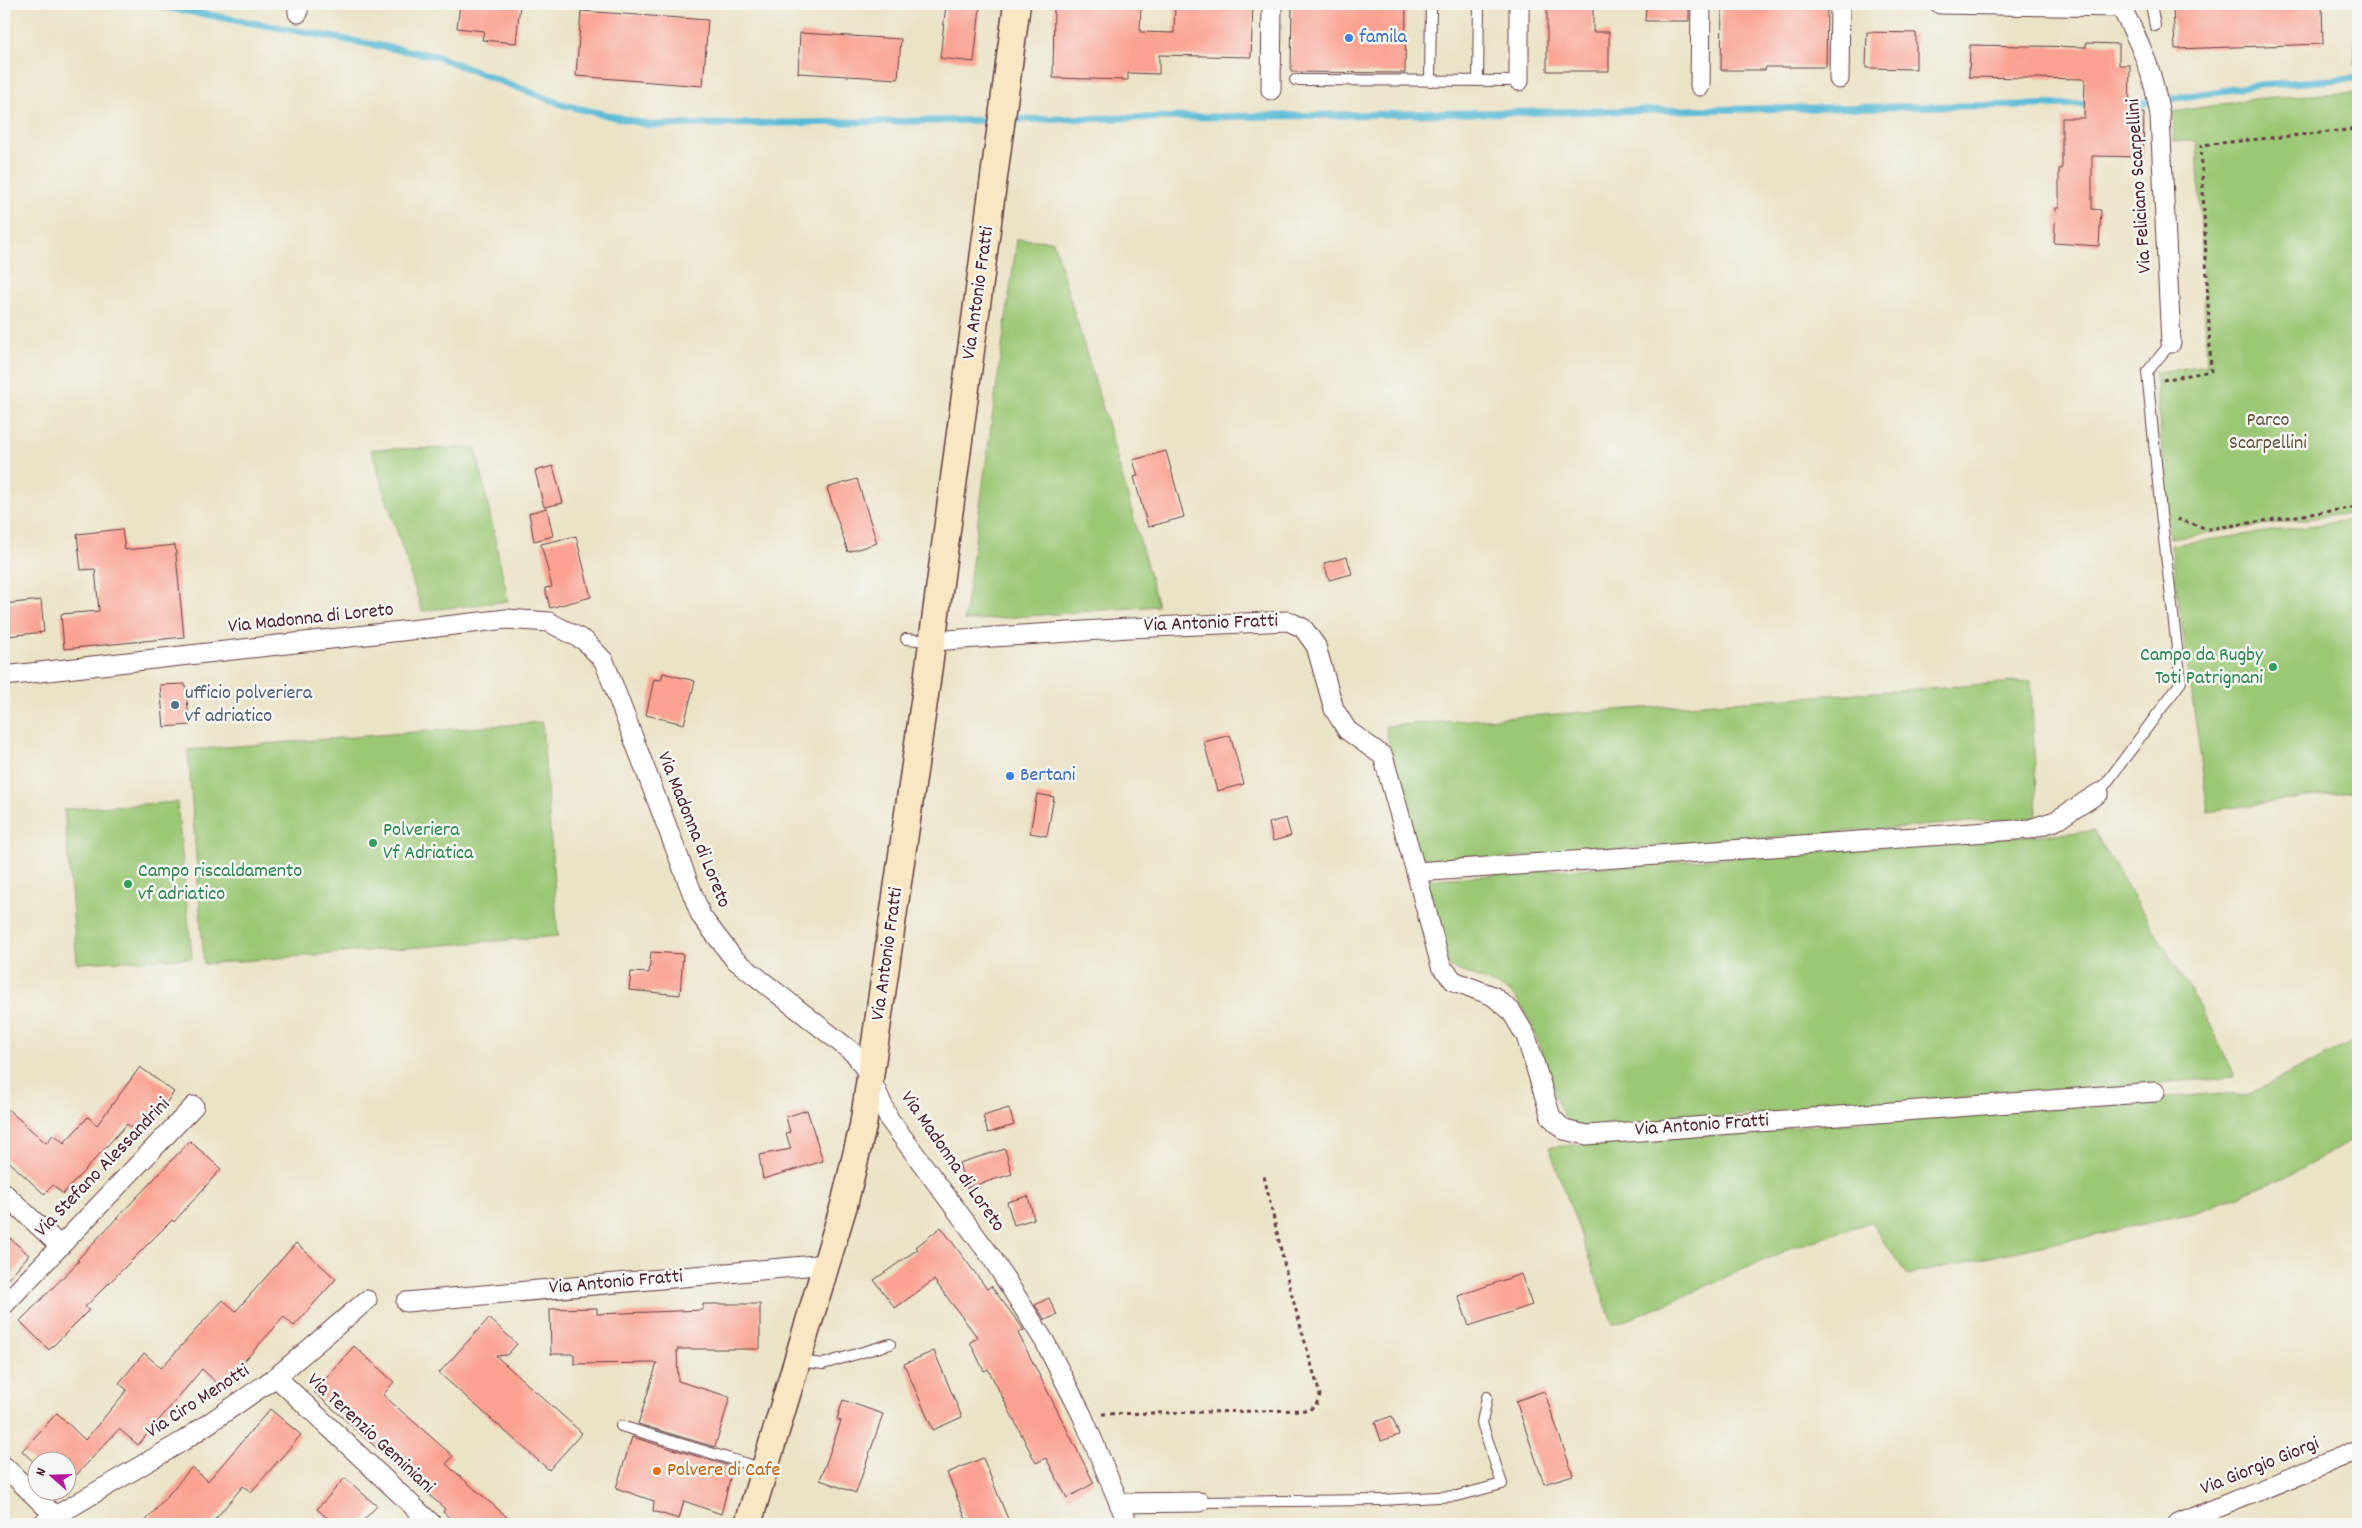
<svg xmlns="http://www.w3.org/2000/svg" width="2362" height="1528" font-family="Dekko,sans-serif">
	<rect width="100%" height="100%" fill="#f6f6f2"/>
	<filter id="ink" filterUnits="userSpaceOnUse"><feTurbulence type="fractalNoise" baseFrequency=".02" numOctaves="2"/><feDisplacementMap in="SourceGraphic" scale="10" xChannelSelector="R" yChannelSelector="G"/><feConvolveMatrix kernelMatrix="1 2 1 2 8 2 1 2 1" color-interpolation-filters="sRGB"/></filter>
	<filter id="wash" filterUnits="userSpaceOnUse"><feTurbulence type="fractalNoise" baseFrequency=".0096" numOctaves="4" result="noise"/><feDisplacementMap in="SourceGraphic" scale="20" xChannelSelector="R" yChannelSelector="G"/><feGaussianBlur stdDeviation="1.12" result="paint"/><feColorMatrix in="noise" values="0 0 0 0 0 0 0 0 0 0 0 0 0 0 0 0 0 1.4 0 .05"/><feComposite in="paint" operator="in"/></filter>
	<g filter="url(#wash)">
		<rect width="100%" height="100%" fill="#ebe3c6"/>
		<g fill="#9bc875" stroke="#727450">
			<path d="M2357,4L2358,65H2354Z"/>
			<path d="M2358,92V512L2170,538L2155,372L2207,365L2197,141H2174L2173,112L2260,98Z"/>
			<path d="M1017,239L1053,241L1107,422L1158,606L964,621Z"/>
			<path d="M476,448L508,601L422,611L371,449Z"/>
			<path d="M2358,519V790L2208,811L2171,545Z"/>
			<path d="M2031,681L2037,817L1437,863L1420,858L1413,844L1385,726Z"/>
			<path d="M542,722L558,936L204,964L188,750Z"/>
			<path d="M177,802L192,958L77,963L64,809Z"/>
			<path d="M2094,831L2210,1023L2234,1077L1591,1127L1569,1124C1542,1085 1545,1029 1512,994C1505,987 1461,972 1449,967L1424,880Z"/>
			<path d="M2358,1039V1137L2287,1177L2194,1213L1907,1275L1871,1222L1791,1248L1653,1310L1613,1325L1549,1147L2221,1093L2245,1096Z"/>
		</g>
		<g fill="none" stroke-linecap="round" stroke-linejoin="round">
			<g stroke="#58bad6" stroke-width="7">
				<path d="M148,4L435,56L564,105L650,125L2092,104"/>
				<path d="M2120,103H2143L2260,85L2358,78"/>
			</g>
		</g>
		<g id="blocks">
			<g fill="#faa191">
				<path d="M460,4H520L516,43L482,40L484,31L457,28Z"/>
				<path d="M946,4L980,7L974,62L940,58Z"/>
				<path d="M1054,4H1141L1140,32L1174,33L1175,4H1253L1251,57L1159,55V74L1128,73V80L1053,78Z"/>
				<path d="M1292,4H1406L1405,73L1291,72Z"/>
				<path d="M1547,4H1593V32H1609V71H1547Z"/>
				<path d="M1646,4H1689V21H1645Z"/>
				<path d="M1722,4H1827L1826,67H1766L1765,70H1721Z"/>
				<path d="M2322,4L2323,44L2175,49L2173,8Z"/>
				<path d="M581,11L708,20L703,86L576,76Z"/>
				<path d="M1867,32L1916,33V69L1866,68Z"/>
				<path d="M800,33L901,39L898,79L798,73Z"/>
				<path d="M2086,43L2119,44V65H2130L2129,113H2144L2143,157L2092,156V209L2101,210L2099,246L2054,243L2056,208H2059V169H2062V118H2084L2085,79L1969,77L1970,45L2086,47Z"/>
				<path d="M1166,451L1184,517L1148,527L1134,477L1138,476L1133,460Z"/>
				<path d="M553,466L563,503L544,507L535,471Z"/>
				<path d="M857,479L877,543L848,552L827,488Z"/>
				<path d="M547,508L553,536L534,541L529,513Z"/>
				<path d="M122,529L125,550L175,545L184,637L64,649L61,614L99,611L95,569L81,570L77,534Z"/>
				<path d="M576,536L591,597L550,608L545,588L552,587L541,544Z"/>
				<path d="M1347,557L1352,574L1329,580L1324,563Z"/>
				<path d="M41,600L44,632L7,636L4,604Z"/>
				<path d="M663,673L695,681L684,724L646,715L654,679L661,680Z"/>
				<path d="M185,684L190,725L164,727L160,685Z"/>
				<path d="M1230,735L1244,784L1217,791L1204,742Z"/>
				<path d="M1037,794L1054,797L1047,836L1030,833Z"/>
				<path d="M1286,818L1291,836L1273,841L1269,823Z"/>
				<path d="M651,952L683,954L680,995L629,990L631,972L649,973Z"/>
				<path d="M140,1067L174,1092L142,1136L127,1124L63,1194L53,1185L44,1194L4,1157V1106L46,1143L54,1134L64,1143L88,1117L97,1125Z"/>
				<path d="M1009,1108L1014,1125L988,1133L983,1116Z"/>
				<path d="M807,1110L823,1161L763,1179L759,1155L791,1149L786,1133L790,1132L786,1117Z"/>
				<path d="M190,1141L221,1169L174,1222L172,1220L85,1307L89,1310L49,1350L20,1321L79,1261L77,1260Z"/>
				<path d="M1005,1149L1012,1174L966,1188L959,1163Z"/>
				<path d="M1028,1196L1034,1219L1014,1225L1007,1202Z"/>
				<path d="M941,1227L987,1289L991,1286L1024,1330L1018,1333L1094,1483L1067,1498L1046,1458L1036,1463L988,1369L984,1371L970,1342L978,1338L934,1280L895,1308L874,1280L918,1249L916,1247Z"/>
				<path d="M4,1233L29,1255L4,1283Z"/>
				<path d="M296,1243L336,1279L294,1326L284,1317L221,1387L202,1369L138,1445L119,1429L68,1484V1460H38V1466L22,1451L57,1413L85,1440L127,1390L119,1383L144,1353L161,1368L223,1300L236,1311Z"/>
				<path d="M1521,1274L1532,1305L1469,1326L1458,1296Z"/>
				<path d="M1049,1298L1057,1315L1045,1320L1035,1305Z"/>
				<path d="M703,1304H760V1349H677L678,1381L730,1397L715,1447L638,1424L657,1363L574,1364V1354H551L550,1309L597,1308V1314L703,1310Z"/>
				<path d="M489,1318L517,1344L507,1355L496,1356L582,1433L549,1470L439,1373Z"/>
				<path d="M354,1346L394,1382L383,1395L453,1456L446,1464L515,1524H457L443,1512L445,1509L314,1392Z"/>
				<path d="M934,1351L962,1417L933,1430L904,1364Z"/>
				<path d="M1544,1391L1573,1475L1544,1484L1516,1401Z"/>
				<path d="M843,1400L883,1414L856,1493L820,1480L841,1421L837,1419Z"/>
				<path d="M270,1409L301,1435L251,1492L243,1486L211,1524H143L192,1467L208,1481Z"/>
				<path d="M1392,1416L1399,1435L1381,1441L1375,1422Z"/>
				<path d="M632,1437L733,1467L721,1514L684,1501L679,1519L653,1511L654,1501L616,1488Z"/>
				<path d="M983,1458L1010,1524H968L947,1473Z"/>
				<path d="M345,1478L377,1506L360,1524H334L317,1509Z"/>
			</g>
		</g>
	</g>
	<g filter="url(#ink)">
		<use href="#blocks" fill-opacity="0" stroke="#623c42" stroke-width="1"/>
		<g fill="none" stroke-linecap="round" stroke-linejoin="round">
			<defs>
				<g id="lane">
					<path d="M2151,4L2155,26"/>
					<path d="M1295,80L1519,81"/>
					<path d="M1430,81L1431,4"/>
					<path d="M1478,81L1479,4"/>
					<path d="M906,639L932,641"/>
					<path d="M2099,793L2181,682L2161,513L2147,372L2171,343"/>
					<path d="M799,1361L823,1364L890,1344"/>
					<path d="M621,1426L764,1469"/>
					<path d="M1200,1502L1380,1500L1457,1496L1502,1484L1482,1423L1487,1397"/>
				</g>
				<g id="street">
					<path d="M298,4V13"/>
					<path d="M1940,4L2121,7"/>
					<path d="M2119,4C2140,41 2154,74 2160,116L2171,343"/>
					<path d="M1839,79L1840,4"/>
					<path d="M1519,81V4"/>
					<path d="M1700,86L1701,4"/>
					<path d="M1271,90L1272,4"/>
					<path d="M932,641L1130,628L1288,621L1303,628L1316,646L1334,709L1347,730L1383,756L1416,872L2030,829L2055,821L2099,793"/>
					<path d="M4,676L507,619L549,622L585,641L604,661L701,916L734,959L856,1055L870,1077L889,1119L992,1258L1045,1342L1082,1415L1128,1524"/>
					<path d="M1416,872L1441,966L1454,981L1493,996L1511,1011L1526,1036L1551,1117L1564,1130L1587,1135L2155,1092"/>
					<path d="M4,1193L60,1246"/>
					<path d="M406,1302L827,1264"/>
					<path d="M4,1305L194,1106"/>
					<path d="M276,1377L432,1524"/>
					<path d="M4,1466L56,1517"/>
					<path d="M1119,1503L1200,1502"/>
					<path d="M42,1524L183,1441L276,1377L367,1300"/>
					<path d="M2178,1524L2358,1450"/>
				</g>
				<path id="secondary" d="M748,1524L844,1205L863,1126L927,681L1017,4"/>
			</defs>
			<use href="#lane" stroke="#623c42" stroke-width="12"/>
			<use href="#street" stroke="#623c42" stroke-width="21"/>
			<use href="#secondary" stroke="#623c42" stroke-width="29"/>
			<g stroke="#623c42" stroke-width="3" stroke-dasharray="4 4" stroke-linecap="butt">
				<path d="M2163,380L2211,371L2201,145L2358,129"/>
				<path d="M2177,519L2208,529L2358,507"/>
				<path d="M1102,1414L1309,1410L1316,1405L1320,1395L1290,1289L1264,1176"/>
			</g>
			<use href="#lane" stroke="#fff" stroke-width="10"/>
			<use href="#street" stroke="#fff" stroke-width="19"/>
			<use href="#secondary" stroke="#f9e7c3" stroke-width="26"/>
		</g>
	</g>
	<g fill="#3f7fe0" stroke="#f6f6f2" stroke-width="2">
		<circle cx="1349" cy="38" r="5"/>
		<circle cx="1010" cy="776" r="5"/>
	</g>
	<g fill="#2e9e5b" stroke="#f6f6f2" stroke-width="2">
		<circle cx="2273" cy="667" r="5"/>
		<circle cx="373" cy="843" r="5"/>
		<circle cx="128" cy="884" r="5"/>
	</g>
	<circle fill="#5c6f8a" stroke="#f6f6f2" stroke-width="2" cx="175" cy="705" r="5"/>
	<circle fill="#e8710a" stroke="#f6f6f2" stroke-width="2" cx="657" cy="1471" r="5"/>
	<g text-anchor="middle" dominant-baseline="central" stroke-width="5" stroke-linejoin="round" paint-order="stroke">
		<g font-size="20" fill="#366cbe" stroke="#f6f6f2" text-anchor="start">
			<text x="1359" y="38">famila</text>
			<text x="1020" y="776">Bertani</text>
		</g>
		<g font-size="20" fill="#4a1f2b" stroke="#f6f6f2">
			<text transform="translate(2140 186) rotate(-94)">Via Feliciano Scarpellini</text>
			<text transform="translate(979 293) rotate(-82)">Via Antonio Fratti</text>
			<text transform="translate(311 619) rotate(-6)">Via Madonna di Loreto</text>
			<text transform="translate(1211 624) rotate(-2)">Via Antonio Fratti</text>
			<text transform="translate(693 830) rotate(68)">Via Madonna di Loreto</text>
			<text transform="translate(888 954) rotate(-82)">Via Antonio Fratti</text>
			<text transform="translate(1702 1126) rotate(-4)">Via Antonio Fratti</text>
			<text transform="translate(952 1162) rotate(55)">Via Madonna di Loreto</text>
			<text transform="translate(103 1168) rotate(-46)">Via Stefano Alessandrini</text>
			<text transform="translate(616 1283) rotate(-5)">Via Antonio Fratti</text>
			<text transform="translate(198 1402) rotate(-33)">Via Ciro Menotti</text>
			<text transform="translate(370 1434) rotate(43)">Via Terenzio Geminiani</text>
			<text transform="translate(2260 1467) rotate(-22)">Via Giorgio Giorgi</text>
		</g>
		<g font-size="20" fill="#625241" stroke="#f6f6f2">
			<text x="2268" y="421">Parco<tspan x="2268" dy="23">Scarpellini</tspan></text>
		</g>
		<g font-size="20" fill="#27864d" stroke="#f6f6f2" text-anchor="start">
			<text x="2263" y="656" text-anchor="end">Campo da Rugby<tspan x="2263" dy="23">Toti Patrignani</tspan></text>
			<text x="383" y="831">Polveriera<tspan x="383" dy="23">Vf Adriatica</tspan></text>
			<text x="138" y="872">Campo riscaldamento<tspan x="138" dy="23">vf adriatico</tspan></text>
		</g>
		<g font-size="20" fill="#4e5e75" stroke="#f6f6f2" text-anchor="start">
			<text x="185" y="694">ufficio polveriera<tspan x="185" dy="23">vf adriatico</tspan></text>
		</g>
		<g font-size="20" fill="#c56008" stroke="#f6f6f2" text-anchor="start">
			<text x="667" y="1471">Polvere di Cafe</text>
		</g>
	</g>
	<rect width="2362" height="1528" fill="none" stroke="#f6f6f2" stroke-width="20"/>
	<g transform="translate(52 1476) rotate(290)"><circle r="24" fill="#f6f6f2" stroke="#b1a0a2"/>
	<path d="M0-4L9 19L0 12L-9 19Z" fill="#b5179e"/>
	<text y="-8" font-size="14" font-weight="bold" text-anchor="middle" fill="#4a1f2b">N</text>
	</g>
</svg>
